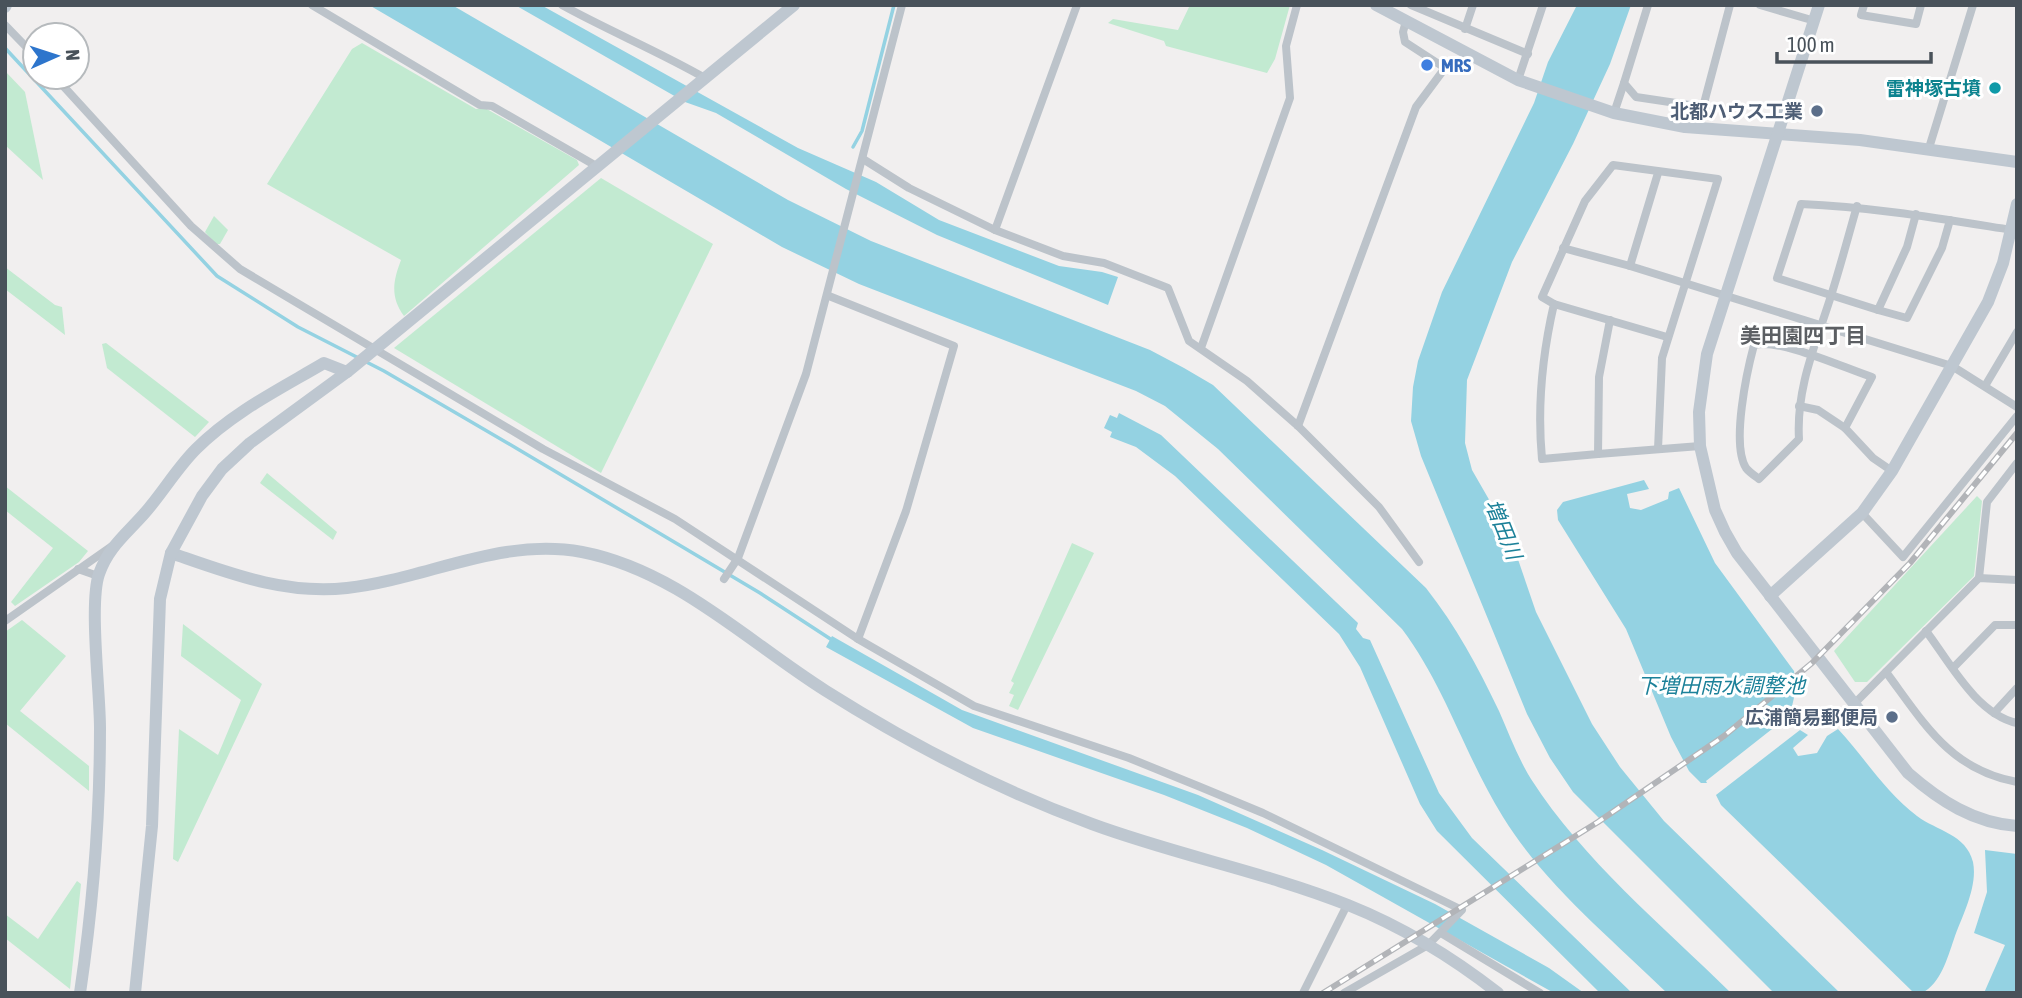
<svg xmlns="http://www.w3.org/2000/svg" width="2022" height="998" font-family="'Asap Condensed','Noto Sans JP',sans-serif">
	<rect width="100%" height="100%" fill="#f1efef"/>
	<g fill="#c2ead1">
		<path d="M1190,5H1290L1275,59L1267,73L1166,46L1164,41L1108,23L1113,19L1178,30Z"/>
		<path d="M362,43L476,109L485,108L577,160L579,165L404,316C390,297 393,281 401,260L267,184L352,49Z"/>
		<path d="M5,71L25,92L43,180L5,145Z"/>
		<path d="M601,178L713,244L601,473L394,348Z"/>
		<path d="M214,216L228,230L220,244H215L205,232Z"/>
		<path d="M5,267L55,305L62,307L65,335L5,289Z"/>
		<path d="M106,343L209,422L195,437L107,368L102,344Z"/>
		<path d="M267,473L337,532L333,540L260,483Z"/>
		<path d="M5,486L88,551L79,562L15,606L11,602L53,548L5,510Z"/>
		<path d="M1977,496L1982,501L1974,576L1867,682H1855L1834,651Z"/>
		<path d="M1072,543L1094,553L1018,710L1009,706L1014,695L1009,693L1014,683L1011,681Z"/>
		<path d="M22,620L66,656L20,711L89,766V791L5,723V632Z"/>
		<path d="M183,624L262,684L178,862L173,859L179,729L218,755L241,700L181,656Z"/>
		<path d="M77,881L81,884L70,989L5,938V914L38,939Z"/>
	</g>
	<g fill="#94d2e2">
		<path d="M369,5H452L788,200L871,241L1150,350L1184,368L1213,385L1426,588C1456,626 1478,667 1499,711C1509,734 1518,758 1531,779C1583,860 1662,925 1731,993H1667C1610,937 1545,885 1503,817C1465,756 1445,686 1402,629L1218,449L1165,406L1136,391L859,284L782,247Z"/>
		<path d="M515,5H541L798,148L876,182L939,220L1059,266L1102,272L1118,277L1108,305L937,235L846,189L716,113L685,102Z"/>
		<path d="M1577,5H1631L1610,64L1573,144L1512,262L1467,380L1465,443L1472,470L1510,536L1536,612L1592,724L1620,767L1664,821L1840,993H1774L1573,792L1550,758L1527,714L1421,456L1411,421L1413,387L1418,361L1442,292L1534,103L1548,62Z"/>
		<path d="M1119,413L1161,435L1358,623L1356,629L1363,638L1370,640L1439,793L1472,838L1632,993H1600L1437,831L1420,804L1360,667L1339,634L1175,476L1136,447L1110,437L1112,432L1104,428L1110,415L1117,418Z"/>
		<path d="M1644,480L1649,489L1627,494L1630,508L1641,510L1668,499L1669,492L1679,488L1715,563L1794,671L1796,689L1790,715L1706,781L1707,783H1701L1689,771L1671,737L1626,629L1558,520L1557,510L1563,502Z"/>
		<path d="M832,636L962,710L1198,795L1322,850L1435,904L1549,968L1584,993H1554L1326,865L1247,828L1164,795L973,728L826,647Z"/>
		<path d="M1838,729C1865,758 1885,792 1917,816C1937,831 1966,834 1973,862C1978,887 1962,916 1954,939C1947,959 1941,983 1922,993H1914L1721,805L1716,795L1800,730L1808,735L1793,748L1798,756L1817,753L1827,736Z"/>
		<path d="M1985,850L2017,854V993H1984L2005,945L1974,933L1987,892Z"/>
	</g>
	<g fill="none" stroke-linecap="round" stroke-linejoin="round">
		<g stroke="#94d2e2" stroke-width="3.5">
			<path d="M5,48L217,276L298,327L384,371L516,448L760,593L832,640"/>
			<path d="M853,147L862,131L894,5"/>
		</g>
		<g stroke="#bcc3ca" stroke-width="8">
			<path d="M312,5L480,105L492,106L598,167"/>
			<path d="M562,5C609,31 658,51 705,78"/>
			<path d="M1411,5L1528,54"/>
			<path d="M1648,5L1624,83L1636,97L1703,107L1730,5"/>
			<path d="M1760,5L1815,21"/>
			<path d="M1864,5L1861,15L1916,24L1921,5"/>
			<path d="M5,25L35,56"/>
			<path d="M1465,29L1473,5"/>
			<path d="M55,77L191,226L240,269L543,449L675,519L858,639L974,706L1129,758L1198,786L1263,813L1462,910L1428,945L1344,993"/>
			<path d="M1518,80L1543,5"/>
			<path d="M1614,113L1624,83"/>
			<path d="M1929,148L1973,5"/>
			<path d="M863,159L909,188L995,230L1063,256L1104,263L1168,288L1189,341L1247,381L1298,426L1379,507L1419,562"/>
			<path d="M1658,173L1630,266L1952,366L2017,407"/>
			<path d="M1857,206C1848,237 1840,268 1830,299C1815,346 1796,389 1799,439L1759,479C1755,476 1749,472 1746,468C1731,444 1747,371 1754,345C1780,338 1844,368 1872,377L1845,428L1873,458L1892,471"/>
			<path d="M1916,214L1907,247L1878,310L1777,278L1801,204C1873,207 1942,219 2012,230"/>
			<path d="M995,230L1077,5"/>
			<path d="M1563,248L1630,266"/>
			<path d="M829,296L954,346L906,511L858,639"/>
			<path d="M1554,304L1667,337"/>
			<path d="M1878,310L1907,318L1942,248L1950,220"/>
			<path d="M1610,320L1599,377L1598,454L1542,459C1537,406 1542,356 1554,304L1542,297L1585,201L1613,165L1718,179L1662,358L1658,449"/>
			<path d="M1201,348L1290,98L1286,46L1297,5"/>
			<path d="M1985,386L2017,332"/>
			<path d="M1799,406L1818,410L1845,428"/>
			<path d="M1298,426L1416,107L1445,68L1405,42L1403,32L1406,21"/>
			<path d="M1598,454L1700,446"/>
			<path d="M1862,513L1903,557L2017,416"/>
			<path d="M78,569L98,576"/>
			<path d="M1979,578L1987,502L2017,463"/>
			<path d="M724,579L738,558L806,374L902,5"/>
			<path d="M5,621L112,546"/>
			<path d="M1926,631C1949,661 1976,714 2017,723"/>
			<path d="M1954,667L1995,625H2017"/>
			<path d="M1886,672C1924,723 1950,770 2017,782"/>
			<path d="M1854,704L1979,578L2017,580"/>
			<path d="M1994,713L2017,688"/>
			<path d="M1441,933L1540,993"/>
			<path d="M1303,993L1347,905"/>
		</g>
		<g stroke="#bec7d0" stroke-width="12">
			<path d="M1376,5L1518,80L1614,113L1685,127L1860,140L2017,162"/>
			<path d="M1819,5L1707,354L1699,412L1700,446L1715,510L1725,532L1737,553L1908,773C1940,801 1974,823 2017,826"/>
			<path d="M5,7L6,5"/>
			<path d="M171,553C229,573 284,595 347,588C427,579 500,537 582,552C676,570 748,642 826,691C910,744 999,790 1092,824C1176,855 1265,872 1348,905C1403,927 1452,957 1498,993"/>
			<path d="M1770,596L1862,513L1892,471L1988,302L2003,263L2017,204"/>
			<path d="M80,993C93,905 100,816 100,728C100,692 89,603 99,574C108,548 125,535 143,515C162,494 176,469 196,449C233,412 280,389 324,363L347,372"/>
			<path d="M135,993L152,826L160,599L171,553L202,496L222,469L250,443L347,372L794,5"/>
		</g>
		<defs>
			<path id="rail" d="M1323,993L1598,822L1724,736L1812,663L1910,563L2017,433"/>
		</defs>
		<use href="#rail" stroke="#b2b4b8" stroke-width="6"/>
		<use href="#rail" stroke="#fff" stroke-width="3.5" stroke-dasharray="10" stroke-linecap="butt"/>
	</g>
	<circle fill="#3f7fe0" stroke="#fff" stroke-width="2.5" cx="1427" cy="65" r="7"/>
	<circle fill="#0f9aa8" stroke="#fff" stroke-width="2.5" cx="1995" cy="88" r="7"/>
	<g fill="#5c6f8a" stroke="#fff" stroke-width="2.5">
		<circle cx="1817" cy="111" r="7"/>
		<circle cx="1892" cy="717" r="7"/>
	</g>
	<g text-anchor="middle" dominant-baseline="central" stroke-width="6" stroke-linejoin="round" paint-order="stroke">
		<g font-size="19" font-weight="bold" fill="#366cbe" stroke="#fff" text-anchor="start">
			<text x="1441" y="65">MRS</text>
		</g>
		<g font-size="19" font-weight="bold" fill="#0d838f" stroke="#fff" text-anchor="end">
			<text x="1981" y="88">雷神塚古墳</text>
		</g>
		<g font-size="19" font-weight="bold" fill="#4e5e75" stroke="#fff" text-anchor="end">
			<text x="1803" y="111">北都ハウス工業</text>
			<text x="1878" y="717">広浦簡易郵便局</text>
		</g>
		<g font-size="21" font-weight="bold" fill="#5c5f63" stroke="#fff">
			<text x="1803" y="335">美田園四丁目</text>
		</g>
		<g font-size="21" font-style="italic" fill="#1c8199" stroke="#fff">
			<text transform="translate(1504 529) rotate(68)">増田川</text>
			<text x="1721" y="685">下増田雨水調整池</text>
		</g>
	</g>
	<rect width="2022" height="998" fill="none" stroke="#49525a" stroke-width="14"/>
	<g transform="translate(56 56) rotate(87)"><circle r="33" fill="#ffffff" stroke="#b6babd" stroke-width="2"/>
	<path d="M0-5L12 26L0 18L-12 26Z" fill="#2d75cc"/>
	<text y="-10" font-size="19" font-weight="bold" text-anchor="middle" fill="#49525a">N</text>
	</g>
	<path d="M1777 52v10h154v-10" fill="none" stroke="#49525a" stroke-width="3.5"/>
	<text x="1787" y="52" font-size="21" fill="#49525a" stroke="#ffffff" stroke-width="5" paint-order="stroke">100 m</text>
</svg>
